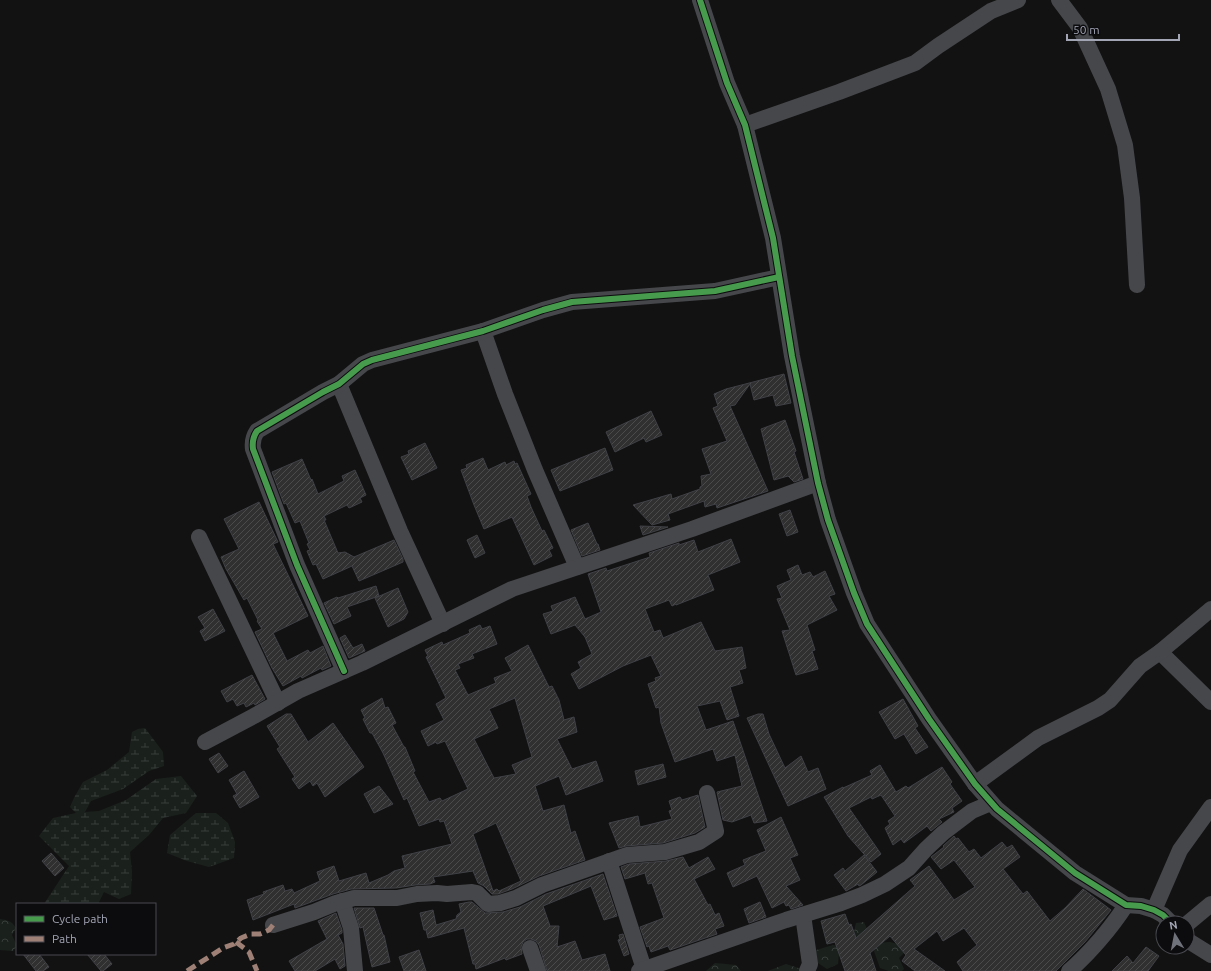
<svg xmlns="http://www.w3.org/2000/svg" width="1211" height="971" font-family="Ubuntu,sans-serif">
	<defs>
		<pattern id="forest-crowns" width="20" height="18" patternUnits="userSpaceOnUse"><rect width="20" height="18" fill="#1a211c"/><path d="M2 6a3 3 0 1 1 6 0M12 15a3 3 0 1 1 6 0" fill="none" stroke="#383e3b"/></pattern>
		<pattern id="wetland-marsh" width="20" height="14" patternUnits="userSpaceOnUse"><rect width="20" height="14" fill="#1a211c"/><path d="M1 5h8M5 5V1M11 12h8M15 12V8" fill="none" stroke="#383e3b"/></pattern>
		<pattern id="building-hatch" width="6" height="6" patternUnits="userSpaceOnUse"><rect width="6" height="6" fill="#303031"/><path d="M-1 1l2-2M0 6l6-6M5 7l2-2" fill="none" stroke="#4b4b4c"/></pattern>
	</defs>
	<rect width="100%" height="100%" fill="#121212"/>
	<g fill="url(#forest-crowns)">
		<path d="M0,919C7,920 12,921 16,928L12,935L17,946L13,951L0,950Z"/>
		<path d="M864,922L872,941L851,946L839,953L838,964L827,969L815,961L813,951L833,945L838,946L853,936L856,923Z"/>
		<path d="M890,942L905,946L906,951L899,958L904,969L902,971H889L880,968L874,951L877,943Z"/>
		<path d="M715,963L736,965L741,971H706Z"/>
		<path d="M786,964L801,969L803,971H768Z"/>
	</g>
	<g fill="url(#wetland-marsh)">
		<path d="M145,728L163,752L164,766L149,771L123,789L91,801L85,812L99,811L126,800L156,779L181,776L197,796L186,813L163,818L149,835L130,852L132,872L131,894L119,899L104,892L98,904H44L69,866L39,836L53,818L76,813L70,807L74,798L83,782L107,770L129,752L132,732L138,729Z"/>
		<path d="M196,813H216L228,823L235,842L234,858L209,867L187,861L167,853L170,835Z"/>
	</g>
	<g fill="url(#building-hatch)" stroke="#404146" fill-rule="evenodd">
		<path d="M784,374L791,403L776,406L773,395L754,400L750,384L735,405L730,406L768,491L717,508L716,504L705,507L704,501L668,514L670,520L652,525L633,505L671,494L672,499L700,489V487L702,486L701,476L711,474L702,449L727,441L713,408L718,406L714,394L726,389Z"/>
		<path d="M651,411L662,435L646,442L644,438L615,452L606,432Z"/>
		<path d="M785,420L796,451L794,452L803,479L794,482L788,476L774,480L761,429Z"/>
		<path d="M425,443L437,468L412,480L401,457L409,454L408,451Z"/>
		<path d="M605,448L613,470L560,491L551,470Z"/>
		<path d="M483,458L488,470L505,462L506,465L514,461L515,464L517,463L531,494L527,496L531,507L542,531L544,530L553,548L549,550L552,556L534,565L512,517L484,529L474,505L461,470L467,468L466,465Z"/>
		<path d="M302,459L311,480L312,479L318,494L344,481L342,476L355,470L366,495L360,498L362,502L349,508L347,505L324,516L326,520H324L338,553L345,552L354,557L394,540L403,559V562L359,581L352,566L323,579L316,564L313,565L307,551L310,550L307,544L309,543L300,521L295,523L286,503L284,504L272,472Z"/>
		<path d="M259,502L278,542L273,544L308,616L273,633L287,661L308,650L310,653L323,646L331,666L322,670L321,668L302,678L301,676L283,686L272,668L255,632L262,629L257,621L258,620L247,598L244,600L226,569L221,557L239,549L224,519Z"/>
		<path d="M790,510L798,532L787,536L779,514Z"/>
		<path d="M588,523L597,544H598L600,550L582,556L571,530Z"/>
		<path d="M640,526L668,527L643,535Z"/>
		<path d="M477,535L485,553L475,558L467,540Z"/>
		<path d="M731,539L740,562L708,575L714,590L676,605V604L672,606L669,600L645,609L654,632L660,630L663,638L701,622L715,651L742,647L746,668L739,670L743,683L730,687L739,716L727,720L720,701L697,706L706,730L733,721L767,821L754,823L751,815L732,822L723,820L717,792L742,786L735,755L717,761L713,749L675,762L661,723L659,707L656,708L648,684L656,681L655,678L661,676L651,655L623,666L579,689L571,674L581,668L578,662L592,654L585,637L575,625L551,634L543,614L553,611L551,606L575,597L585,619L601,612L588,574L606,568L607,571L650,557L649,553L679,543V545L694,540L698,552Z"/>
		<path d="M798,565L802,575L810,572L813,577L825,571L835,594L829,596L837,610L807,625L815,650L812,651L818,669L796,675L782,631L790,630L777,599L782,598L777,586L791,580L787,570Z"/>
		<path d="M376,586L379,596L347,607L351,616L334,624L324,603L337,597L338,598Z"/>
		<path d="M398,588L408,612L404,619L388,627L375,598Z"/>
		<path d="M213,609L225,631L205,641L200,631L205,628L198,617Z"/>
		<path d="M480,625L482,629L490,626L497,644L472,654L474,658L458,664L460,668L455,670L468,695L496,683L494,678L512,671L505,658L528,645L549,687L552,686L559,700L564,720L574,717L577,732L557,739L572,769L596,761L603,781L566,795L559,776L535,786L543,811L564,805L571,833L575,831L585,860L539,876L512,889L498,894H492L484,886L478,883L473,871L433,877L435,882L430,884L415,885L396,888L351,889L333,894L295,908L294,904L253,920L247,900L264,894L263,892L283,885L285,891L292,889L294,893L320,881L317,872L334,866L339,881L366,873L369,883L388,875L394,871L405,868L402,856L452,844L444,821L440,822L439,819L419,826L407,798L404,800L383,753L372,733H370L363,719L365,718L361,710L382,698L385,708L388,707L396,723L392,725L404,747H405L415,771L413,772L429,802L440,798L442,801L468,789L445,741L437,744L436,742L428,746L421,731L444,720L436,704L446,698L426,657L428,656L425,650L442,642L443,645L470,633L469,630ZM515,698L532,757L512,765L516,774L494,778L474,739L498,728L489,709ZM496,823L521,881L499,891L497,889L493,891L473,834Z"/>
		<path d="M345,635L353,648L362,644L365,651L349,658L340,638Z"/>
		<path d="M252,675L265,699L255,705L254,703L246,707L244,703L237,706L233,699L227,702L221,691Z"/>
		<path d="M903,699L918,726L915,728L928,747L916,754L904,734L895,739L879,712Z"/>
		<path d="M286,714H291L308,742L333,723L364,767L325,797L317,783L313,786L310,781L299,789L292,779L295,777L277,749L280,747L267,726Z"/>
		<path d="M758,714H763L769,734L785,768L801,756L808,772L818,768L826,789L788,806L747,718Z"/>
		<path d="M219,753L228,766L218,773L209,759Z"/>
		<path d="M663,764L666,777L638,785L635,771Z"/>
		<path d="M880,765L896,792L906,786L908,788L942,767L952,782L950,784L962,801L952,808L954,812L939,819L942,822L931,831L927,826L904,843L901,839L893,845L885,828L890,824L888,821L895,816L881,795L872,799L871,797L849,808L881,854L871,862L848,836L824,797L843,787V788L872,775L870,771Z"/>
		<path d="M244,771L259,797L240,808L233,796L237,794L229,780Z"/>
		<path d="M379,786L393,804L374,813L364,794Z"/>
		<path d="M698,795L705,827L695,833L663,843L626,846L619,848L609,823L638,816L640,827L672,819L669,811L672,810L669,801L680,797L682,800Z"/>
		<path d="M781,817L798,855L790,858L800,880L786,886L803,905L791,909L789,905L786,906L784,902L772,908L757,876L733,887L727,873L745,865L743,860L766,851L757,830Z"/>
		<path d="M954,836L956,839L958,838L969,852L974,849L981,858L1002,842L1007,848L1012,845L1020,857L1003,869L1023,894L1027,891L1050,921L1065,908L1083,889L1111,910L1085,942L1056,971H963L957,962L977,945L964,928L943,941L937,931L914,949L945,971H915L902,961L906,955L890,936L870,953L876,971H845L835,942L827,944L821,921L845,914L849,925L851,924L856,938L915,886L910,880L929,866L954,900L975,887L954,860L941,869L931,857L944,847L943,846Z"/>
		<path d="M51,853L64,868L55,876L42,861Z"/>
		<path d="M864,855L877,872L861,885L859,886L858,884L846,891L834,875L843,868L845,871Z"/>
		<path d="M683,857L689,868L708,857L715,869L694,879L708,905L710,904L715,915L719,913L724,926L715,929L717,934L670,950L668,946L651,952L649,946L647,947L640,927L664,918L652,883L648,884L645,873L625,879L621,867L629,864L666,861Z"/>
		<path d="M603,874L617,916L604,920L591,886L543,906L550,926H559L557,947L575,941L582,960L605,954L610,971H547L539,945L536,941L531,939H527L523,942L521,947L522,954L506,960L505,958L476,969L475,964H473L464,928L428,938L426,930H424L420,913L433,910L436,925L456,919L457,915L461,912L459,904L469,902H472L485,913L503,912L520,907L546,894Z"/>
		<path d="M760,902L766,917L749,923L744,909Z"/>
		<path d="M354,908H374L383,935H384L390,962L372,967L363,927L360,928Z"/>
		<path d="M336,913L342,930V933L338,935L343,944L345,966L340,969L335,959L315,971H295L289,961L327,939L318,921Z"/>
		<path d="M623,934L629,954L624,956L618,940L620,939L619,935Z"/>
		<path d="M1146,947L1159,956L1148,971H1112L1127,956L1133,963Z"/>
		<path d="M419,950L426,971H404L399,957Z"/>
		<path d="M23,954H39L49,967L43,971H36Z"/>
		<path d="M87,954H104L112,964L103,971H101Z"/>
	</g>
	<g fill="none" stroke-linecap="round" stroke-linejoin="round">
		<g stroke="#46474b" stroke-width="16">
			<path d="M700,0L727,83L745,125L773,238L792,356L818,483L828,520L854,593L867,624L929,719L975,784L997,809L1075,873L1126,905L1141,906L1154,910L1163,915L1171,923"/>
			<path d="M1059,0L1080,28L1108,89L1125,145L1132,198L1137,285"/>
			<path d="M745,125L839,92L915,63L938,46L991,11L1018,0"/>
			<path d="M483,331L505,394L535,470L577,567"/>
			<path d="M339,384L400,531L443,624"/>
			<path d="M199,537L278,703"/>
			<path d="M1160,652L1211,702"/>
			<path d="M344,671L297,565L253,449C252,442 253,437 257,431L323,392L339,384L363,364L372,360L483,331L543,310L572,302L715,291L779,277"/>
			<path d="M205,742L254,716L298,691L362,663L512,589L692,529L818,483"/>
			<path d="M975,784L1038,738L1098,708L1110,700L1140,666L1160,652L1211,609"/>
			<path d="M609,861L644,969"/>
			<path d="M342,901L351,928L355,971"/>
			<path d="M1154,910L1180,850L1211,807"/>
			<path d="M803,915L810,964L807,971"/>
			<path d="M1187,924L1211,904"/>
			<path d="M273,925L314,912L336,903L354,898H397L417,894L437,893L447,894L472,892L477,893L488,904L500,903L516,898L542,885L627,855L665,852L699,842L716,831L707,793"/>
			<path d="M1187,940L1211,955"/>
			<path d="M530,948L538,971"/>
			<path d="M639,971L786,920L841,903L862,895L885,884L909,868L926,849L943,833L972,811L991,803"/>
			<path d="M1069,971C1089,954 1112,927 1126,905"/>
		</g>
		<g stroke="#9e8076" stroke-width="5" stroke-dasharray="10 5" stroke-linecap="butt">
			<path d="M236,942L249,952L257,971"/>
			<path d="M187,971L223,948L234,944L241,938L251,934H260L269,930L273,925"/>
		</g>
		<defs>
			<g id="cycleway">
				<path d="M700,0L727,83L745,125L773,238L792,356L818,483L828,520L854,593L867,624L929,719L975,784L997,809L1075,873L1126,905L1141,906L1154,910L1163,915L1171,923"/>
				<path d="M344,671L297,565L253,449C252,442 253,437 257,431L323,392L339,384L363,364L372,360L483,331L543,310L572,302L715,291L779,277"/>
			</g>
		</defs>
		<use href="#cycleway" stroke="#0c0c0e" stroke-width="8"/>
		<use href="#cycleway" stroke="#469c4c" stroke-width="6"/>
	</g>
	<rect x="16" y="903" width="140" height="52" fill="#0c0c0e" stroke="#484950"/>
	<rect x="24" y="916" width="20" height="6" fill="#469c4c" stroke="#484950"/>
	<text x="52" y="923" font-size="12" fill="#a2a5b4">Cycle path</text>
	<rect x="24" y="936" width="20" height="6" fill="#9e8076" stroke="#484950"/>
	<text x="52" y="943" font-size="12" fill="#a2a5b4">Path</text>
	<g transform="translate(1175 935) rotate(350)"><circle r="19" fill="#0c0c0e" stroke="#484950"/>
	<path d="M0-3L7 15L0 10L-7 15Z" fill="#70727b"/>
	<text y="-6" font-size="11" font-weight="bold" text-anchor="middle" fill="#a2a5b4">N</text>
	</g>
	<path d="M1067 34v6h112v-6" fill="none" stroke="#a2a5b4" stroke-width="2"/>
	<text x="1073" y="34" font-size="12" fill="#a2a5b4" stroke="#0c0c0e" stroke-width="3" paint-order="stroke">50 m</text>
</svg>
